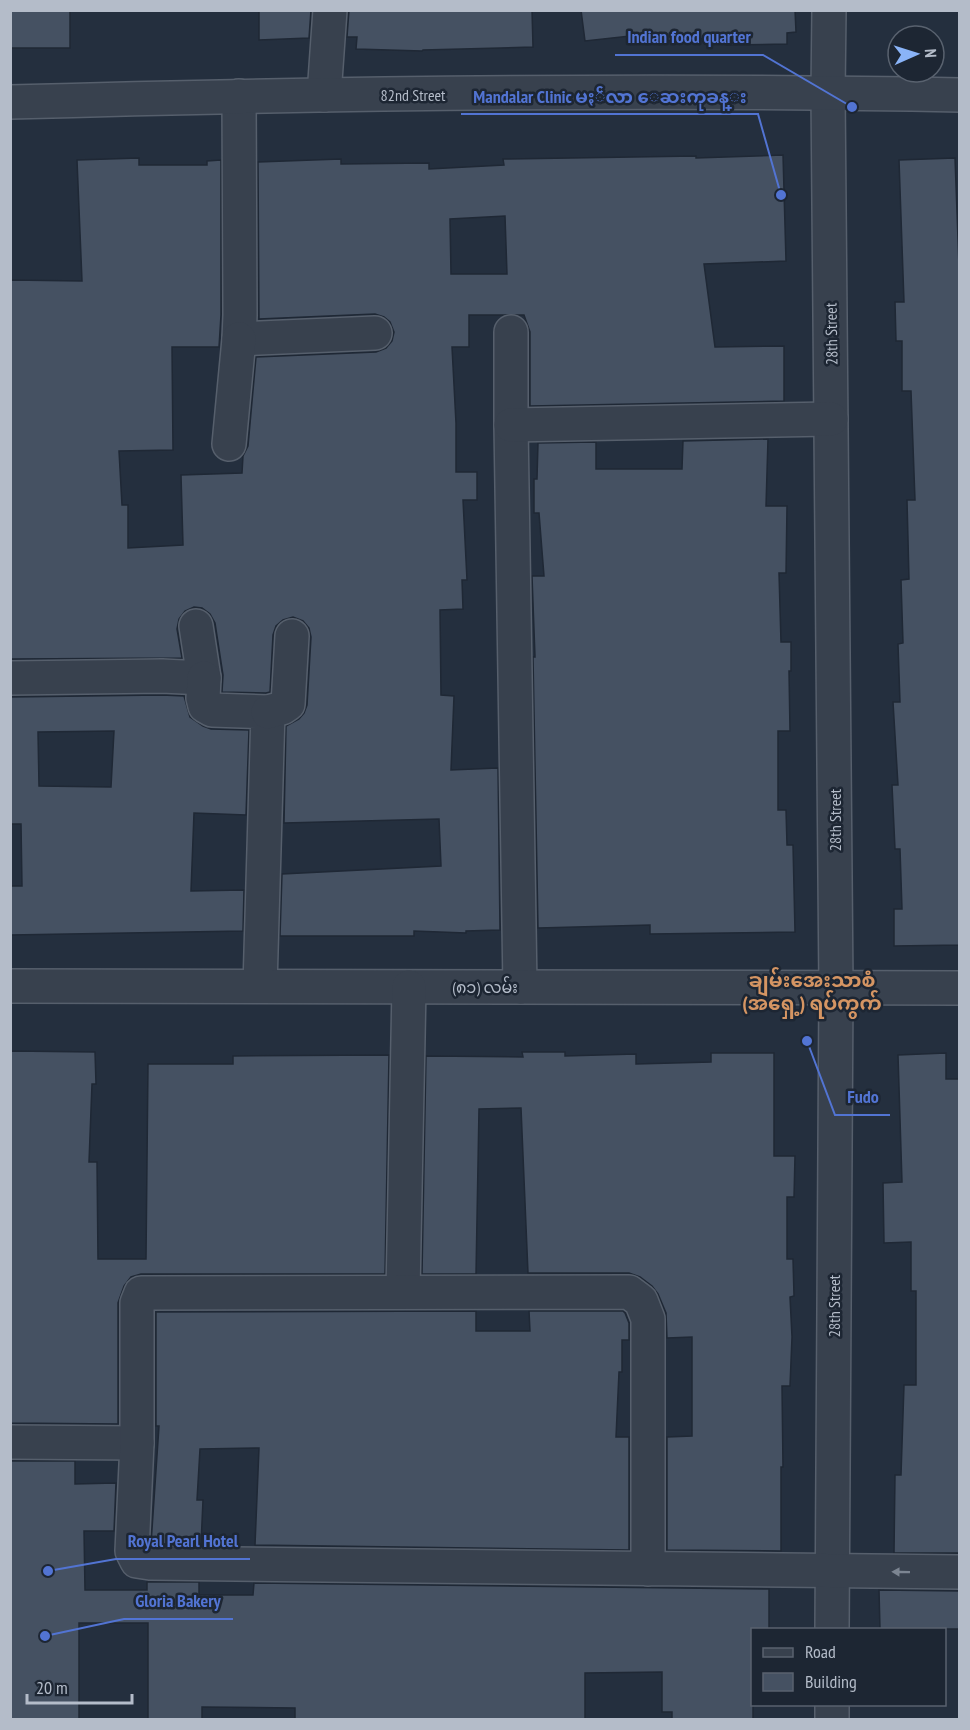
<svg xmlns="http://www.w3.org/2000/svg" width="970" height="1730" font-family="'PT Sans Narrow','Noto Sans Myanmar',sans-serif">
	<rect width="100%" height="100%" fill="#242f3e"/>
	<g fill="#455162" stroke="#1f2835" stroke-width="1.5" fill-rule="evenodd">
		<rect x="10" y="10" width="60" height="38"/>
		<path d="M259,10H311L309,38L259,40Z"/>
		<path d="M349,10H532L533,47L423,50L422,51L356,49L357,37H347Z"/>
		<path d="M581,10H795L796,32L787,33V44L727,45V37L648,42V34L585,41Z"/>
		<path d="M783,155L786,261L704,264L715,347L784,346V401L530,406V332L524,315H469V347H452L456,423V472H477V500H463L467,580H462L463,609L440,610L441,695L454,696L451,770L498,768L500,930L466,931V933L414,931V936H280L282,874L441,866L439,819L284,823L286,726L299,719L304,713L307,705L311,637L309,628L303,621L293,617L283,620L276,626L273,635L270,692L266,693L222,692L223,675L215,623L210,614L202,608L194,607L185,611L179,619L177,629L182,658L10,659V280L82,281L77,160L139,158V165H207V161L221,160V315L219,347H172L173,450L119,451L122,505H128V548L183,545L181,475L242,473L243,456L248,446L256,357L376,352L386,348L392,341L394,332L390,322L384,317L375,314L259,319L258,162L341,159V164L429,163V169L504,165L503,159L696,156V158ZM505,216L507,274H451L450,219Z"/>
		<path d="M955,158L960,293V945L894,946V909H902L900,849H895L892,785H898L893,702H900L898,644L903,643L901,580L909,579L907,500H915L911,391H902V341H896L895,302H904L899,160Z"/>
		<path d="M768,439L766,506H787L786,573H779L781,642H791V671H789L790,731H778V810H786L787,845H793L795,932L650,934V925L538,928L533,657H535L532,576H544L539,513H534V479H537L538,443L596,442V469H682L683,441Z"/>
		<path d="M162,695L184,696L190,717L203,726L211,729L249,730L246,815L194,813L191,891L244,890L243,931L10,935V886H22L21,824H10V697ZM114,731L111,787L39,786L38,732Z"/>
		<path d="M10,1051L95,1052L96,1084H92L89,1162H97L98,1259H146L148,1064H233V1056L389,1055L385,1274H141L131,1277L124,1286L118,1303V1424L10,1423Z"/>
		<path d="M522,1052H565V1056L636,1054V1064L711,1062V1053H774V1156H795L794,1197H787V1259H793L794,1296L790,1297L792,1337L790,1386H782L783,1467H781V1551L667,1550V1437L692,1436V1337L667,1338L666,1313L658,1294L652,1286L640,1277L629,1273H528L521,1108L479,1109L476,1274H422L426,1056L523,1057Z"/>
		<path d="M946,1053V1079H960V1553H894L895,1475H901L904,1385H916V1291H911V1242L884,1243L883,1183L902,1182L898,1055Z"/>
		<path d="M476,1311V1331H530L529,1311H623L625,1313L629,1323V1340H622V1372H619L616,1437H629V1550L255,1545L259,1448L200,1449L197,1500H203L201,1545L151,1544L159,1426H156V1312Z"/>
		<path d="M10,1461H75V1484L116,1483L114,1531H84L85,1590H147V1582H199V1595H253L254,1583L769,1589V1629H753V1719H672V1712H662V1672L585,1673V1719H295V1708L202,1707V1719H148V1623H79V1719H10Z"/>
		<path d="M879,1590L960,1591V1629H880Z"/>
	</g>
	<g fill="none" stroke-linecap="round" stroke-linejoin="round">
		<defs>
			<g id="minor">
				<path d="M829,10L828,92L836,988L832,1630"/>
				<path d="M324,95L330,10"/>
				<path d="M239,96L240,315L239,339L375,333"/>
				<path d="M10,102C327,93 643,89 960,95"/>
				<path d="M511,332V425L520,987"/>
				<path d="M511,425L831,419"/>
				<path d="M229,444L239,339"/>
				<path d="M10,678L162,676L204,678L196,626"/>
				<path d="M204,678L203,698L205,706L212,710L268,712L260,986"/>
				<path d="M268,712L282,708L288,704L292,636"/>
				<path d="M10,986L960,988"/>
				<path d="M403,1292L409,987"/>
				<path d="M10,1442L137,1443"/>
				<path d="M648,1569V1319L641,1301L629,1292L141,1293L137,1303V1443L132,1551L137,1561L150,1563L960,1572"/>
				<path d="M832,1704V1720"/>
			</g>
		</defs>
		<use href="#minor" stroke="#565f6c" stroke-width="36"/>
		<use href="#minor" stroke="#38414e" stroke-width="33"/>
	</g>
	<defs><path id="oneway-solid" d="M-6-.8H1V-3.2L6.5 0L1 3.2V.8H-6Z" transform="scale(1.5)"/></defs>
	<use fill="#7c8592" href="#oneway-solid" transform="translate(901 1572) rotate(-179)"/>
	<g text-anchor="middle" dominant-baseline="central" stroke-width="5" stroke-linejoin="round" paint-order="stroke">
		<g font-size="16" fill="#b4bcc9" stroke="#1d2633">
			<text x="413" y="95">82nd Street</text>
			<text transform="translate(831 334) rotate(-91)">28th Street</text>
			<text transform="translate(835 820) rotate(-90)">28th Street</text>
			<text x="485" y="987">(၈၁) လမ်း</text>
			<text transform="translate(834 1306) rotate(-90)">28th Street</text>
		</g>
		<g font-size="20" font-weight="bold" fill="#d59563" stroke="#1d2633">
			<text x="812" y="980">ချမ်းအေးသာစံ<tspan x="812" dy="23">(အရှေ့) ရပ်ကွက်</tspan></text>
		</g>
	</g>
	<path fill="none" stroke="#5274d3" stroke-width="2" d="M852 107L763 55H615M781 195L758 114H461M807 1041L835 1115H890M48 1571L116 1559H250M45 1636L124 1619H233"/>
	<g fill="#5274d3" stroke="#1d2633" stroke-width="2">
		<circle cx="852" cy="107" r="6"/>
		<circle cx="781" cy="195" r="6"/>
		<circle cx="807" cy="1041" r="6"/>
		<circle cx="48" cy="1571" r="6"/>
		<circle cx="45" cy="1636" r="6"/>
	</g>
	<g font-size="18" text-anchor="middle" font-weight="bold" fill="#5274d3" stroke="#1d2633" stroke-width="5" stroke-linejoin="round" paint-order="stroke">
		<text x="689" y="43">Indian food quarter</text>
		<text x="610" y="103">Mandalar Clinic မႏၲလာ ေဆးကုခန္း</text>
		<text x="863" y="1103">Fudo</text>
		<text x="183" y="1547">Royal Pearl Hotel</text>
		<text x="178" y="1607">Gloria Bakery</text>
	</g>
	<rect width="970" height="1730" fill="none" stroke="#b4bcc9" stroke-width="24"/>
	<rect x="751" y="1628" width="195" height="78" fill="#1d2633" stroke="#59626f" stroke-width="1.5"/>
	<rect x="763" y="1648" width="30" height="9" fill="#38414e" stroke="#59626f" stroke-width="1.5"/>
	<text x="805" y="1658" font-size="18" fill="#b4bcc9">Road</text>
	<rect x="763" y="1673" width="30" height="18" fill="#455162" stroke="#59626f" stroke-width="1.5"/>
	<text x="805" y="1688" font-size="18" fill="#b4bcc9">Building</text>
	<g transform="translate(916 54) rotate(87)"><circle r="28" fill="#1d2633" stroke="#59626f" stroke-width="1.5"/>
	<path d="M0-4.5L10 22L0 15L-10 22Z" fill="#8ab4f8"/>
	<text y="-9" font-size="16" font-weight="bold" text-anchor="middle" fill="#b4bcc9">N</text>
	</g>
	<path d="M27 1694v9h105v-9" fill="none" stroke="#b4bcc9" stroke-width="3"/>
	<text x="36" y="1694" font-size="18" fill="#b4bcc9" stroke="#1d2633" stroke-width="4.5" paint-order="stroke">20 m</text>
</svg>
